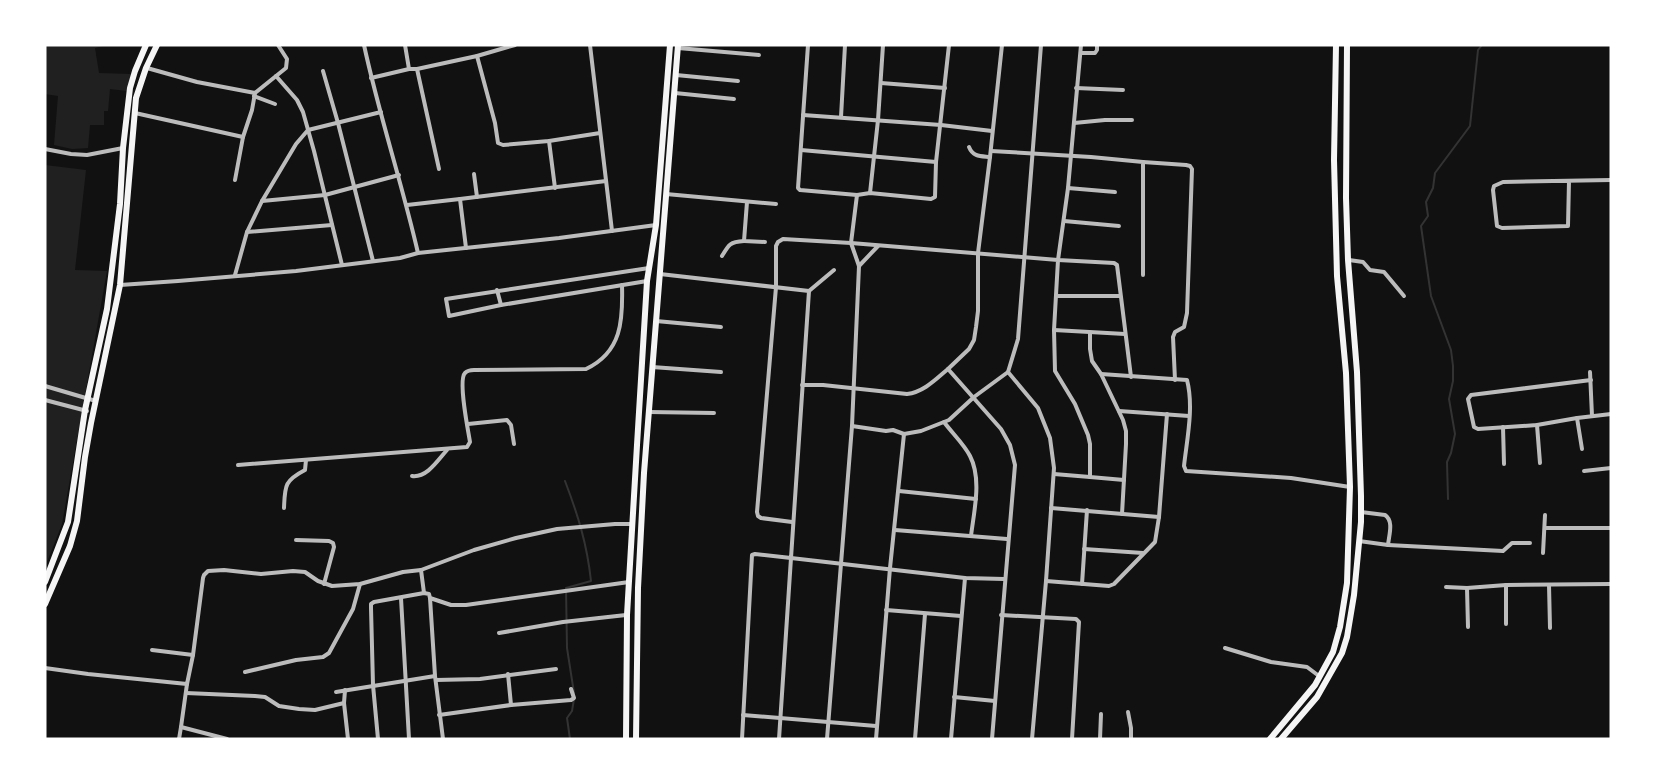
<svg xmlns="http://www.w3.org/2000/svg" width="1656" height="784" font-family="Lato,sans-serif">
	<rect width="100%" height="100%" fill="#111"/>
	<g fill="#202020">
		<path d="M45,45H107L95,48L99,73L131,74L127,91L110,89L108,111H104V125H90L88,148L72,149L54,145L58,96L45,94Z"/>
		<path d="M45,165L86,170L75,270L107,271L62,524L45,567Z"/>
	</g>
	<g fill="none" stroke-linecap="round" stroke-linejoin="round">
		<g stroke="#333" stroke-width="2">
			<path d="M565,481C578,515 587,544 591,581L566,588L567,648L574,693"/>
			<path d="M1448,499L1447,462L1451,453L1455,434L1449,399L1453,381V366L1451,350L1431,296L1421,226L1428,216L1426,202L1433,188L1435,173L1470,126L1478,50L1482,45"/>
			<path d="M570,739L567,718L572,711L574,699"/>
		</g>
		<g stroke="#bcbcbc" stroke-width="4">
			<path d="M364,45C379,115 402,183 418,253"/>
			<path d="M405,45L409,69"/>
			<path d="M590,45L612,231"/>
			<path d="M808,45L798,188L800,190L857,195L870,193L931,199L935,197L936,162L949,45"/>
			<path d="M1081,45L1068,188L1058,260L1114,263L1117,265L1131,377"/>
			<path d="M678,48L759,55"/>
			<path d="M1081,53H1095L1097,50V45"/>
			<path d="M477,56L495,123L498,143L503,145L549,141L600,133"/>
			<path d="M147,68L197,82L255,93L286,68L287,59L278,45"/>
			<path d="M417,69L439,169"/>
			<path d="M323,71L338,123L373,261"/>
			<path d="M676,75L738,81"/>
			<path d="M276,76L297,100L303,112L314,151L342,265"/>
			<path d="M371,78L409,69H417L477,56L515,45"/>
			<path d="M881,83L945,88"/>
			<path d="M1076,88L1123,90"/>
			<path d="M675,93L734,99"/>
			<path d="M254,96L275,104"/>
			<path d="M135,113L243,137"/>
			<path d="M803,115L941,125L992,131"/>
			<path d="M841,117L845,45"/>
			<path d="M1074,123L1105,120H1132"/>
			<path d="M549,141L555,188"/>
			<path d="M969,147C973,157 981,156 990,157"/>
			<path d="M45,149L71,154L87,155L123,148"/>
			<path d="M801,150L936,162"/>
			<path d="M991,151L1091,157L1143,162V275"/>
			<path d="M1143,162L1186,165L1190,166L1192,169L1187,313L1184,327L1175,332L1173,337L1175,380"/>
			<path d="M474,174L477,197"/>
			<path d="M235,180L243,137L252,110L255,93"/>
			<path d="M1569,181L1568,226L1502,228L1497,226L1493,190L1494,186L1503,182L1611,180"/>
			<path d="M1068,188L1115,192"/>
			<path d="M870,193L878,120L883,45"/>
			<path d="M666,194L776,204"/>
			<path d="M262,201L325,195L399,175"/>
			<path d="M747,202L744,241L765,242"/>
			<path d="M407,205L460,199"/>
			<path d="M1064,221L1119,226"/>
			<path d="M247,232L332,225"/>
			<path d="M466,248L460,199L606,181"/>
			<path d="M722,256C729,244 730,242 744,241"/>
			<path d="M1349,260L1363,262L1370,270L1384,272L1404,296"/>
			<path d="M859,266L878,246"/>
			<path d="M660,274L809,291"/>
			<path d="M235,275L247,232L262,201L296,144L308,130L381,112"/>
			<path d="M647,281L501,305L449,316L446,299L649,268"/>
			<path d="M120,285L178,281L296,271L400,258L418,253L559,238L656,225"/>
			<path d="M497,290L501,305"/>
			<path d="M1056,296H1120"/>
			<path d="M656,321L721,327"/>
			<path d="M1054,330L1125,334"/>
			<path d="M1090,333V349L1092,361L1101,374L1123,420L1126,431V444L1122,514"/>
			<path d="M652,367L721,372"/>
			<path d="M1008,372L1038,408L1050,438L1054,468L1046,581L1032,739"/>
			<path d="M1590,372L1592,416"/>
			<path d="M1101,374L1187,380C1194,407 1187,439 1184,466L1186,471L1291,478L1350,487"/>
			<path d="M1591,380L1471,395L1468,399L1474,427L1478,429L1537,425L1577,418L1611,414"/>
			<path d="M802,385H823L907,394C924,392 936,379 948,369"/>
			<path d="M45,386L96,401"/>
			<path d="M45,400L87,411"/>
			<path d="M1119,411L1189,416"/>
			<path d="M649,412L714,413"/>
			<path d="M1577,418L1582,449"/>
			<path d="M944,422C952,433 964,444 970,456C982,479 974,511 971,536"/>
			<path d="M468,424L507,420L511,425L514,444"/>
			<path d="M1537,425L1540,463"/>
			<path d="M852,426L886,431L893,430L904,434L921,431L949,420L974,397L1008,372L1018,339L1041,45"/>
			<path d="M1503,427L1504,464"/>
			<path d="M238,465L467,447L470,442C468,430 458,380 465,373C468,370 471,370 474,370L586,369C622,352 623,320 622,285"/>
			<path d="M1584,471L1611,468"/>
			<path d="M1054,474L1090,477"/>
			<path d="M412,476C427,478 438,460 447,450"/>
			<path d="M899,491L976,499"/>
			<path d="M284,508C285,486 284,481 305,470L306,460"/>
			<path d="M1051,508L1159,517"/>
			<path d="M792,522L761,518L758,516L757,512L776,287V246L778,242L783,239L851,243L1058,260L1054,330L1055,371L1075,404L1088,435L1090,444V477L1124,480"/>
			<path d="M1545,528H1611"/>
			<path d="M895,530L1007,539"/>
			<path d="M296,540L329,541L333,543L334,547L324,584"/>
			<path d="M1359,541L1388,545C1389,535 1394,521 1385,515L1361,512"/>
			<path d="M1388,545L1503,551L1512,543H1530"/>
			<path d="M1084,549L1143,553"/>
			<path d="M1543,553L1545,515"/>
			<path d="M421,570L424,593"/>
			<path d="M1046,581L1109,586L1114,584L1155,542L1159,517L1167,414"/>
			<path d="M1082,584L1087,510"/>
			<path d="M1506,585V624"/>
			<path d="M1549,585L1550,628"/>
			<path d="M1446,587L1467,588L1506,585L1611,584"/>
			<path d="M1467,588L1468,627"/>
			<path d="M401,598L409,739"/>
			<path d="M430,598L435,676L443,739"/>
			<path d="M886,610L961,616"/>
			<path d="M1001,615L1076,619L1079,622L1072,739"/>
			<path d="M499,633L563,622L626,615"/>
			<path d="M1225,648L1271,662L1307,667L1319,676"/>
			<path d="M152,650L193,655"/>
			<path d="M45,668L88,674L187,684L193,655L203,578L204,575L208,571L224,570L261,574L293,571L305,572L318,581L332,586L360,584L403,572L421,570L474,550L516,538L557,529L615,524H632"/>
			<path d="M245,672L296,660L323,657L329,653L353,609L360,584"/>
			<path d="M508,674L511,705"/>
			<path d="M436,680L480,679L556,669"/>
			<path d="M187,684L181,727L227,739"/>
			<path d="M345,690L344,703L348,739"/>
			<path d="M336,692L435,676"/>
			<path d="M186,693L255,696L265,697L279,706L299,709L315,710L344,703"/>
			<path d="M954,697L995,701"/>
			<path d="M1128,712L1131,728V739"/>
			<path d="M439,715L511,705L571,700L574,698L571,689"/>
			<path d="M743,715L876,726"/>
			<path d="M179,739L181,727"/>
			<path d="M378,739L373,685L371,608V604L374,602L424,593L429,594L430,598L451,605H466L629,582"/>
			<path d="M742,739L752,555L755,554L791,558L809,291L834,270"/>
			<path d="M779,739L791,558L965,578L1004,579"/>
			<path d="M827,739L852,426L859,266L851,243L857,195"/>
			<path d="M876,739L890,568L904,434"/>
			<path d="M915,739L925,614"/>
			<path d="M951,739L965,578"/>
			<path d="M992,739L1015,465L1010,445L1001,429L948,369L969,349L974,340L976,327L978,311V253L990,157L1002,45"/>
			<path d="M1100,739L1101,714"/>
		</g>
		<g stroke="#f5f5f5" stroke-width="6">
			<path d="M45,582L68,522L85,410L107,309L120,204L123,148L130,88L135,71L146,45"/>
			<path d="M45,604L70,546L77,521L85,457L91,423L120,285L136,98L146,68L157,45"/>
			<path d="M626,739L627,615L637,445L647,281L656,225L670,45"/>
			<path d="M636,739L638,588L644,473L678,45"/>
			<path d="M1270,739L1315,685L1333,652L1340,627L1347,583L1350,487L1346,373L1337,276L1334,160L1336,45"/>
			<path d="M1281,739L1317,697L1342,653L1347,637L1354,595L1361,522V496L1357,372L1348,260L1346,198L1347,45"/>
		</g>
	</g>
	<rect width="1656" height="784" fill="none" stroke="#ffffff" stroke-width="93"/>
</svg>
